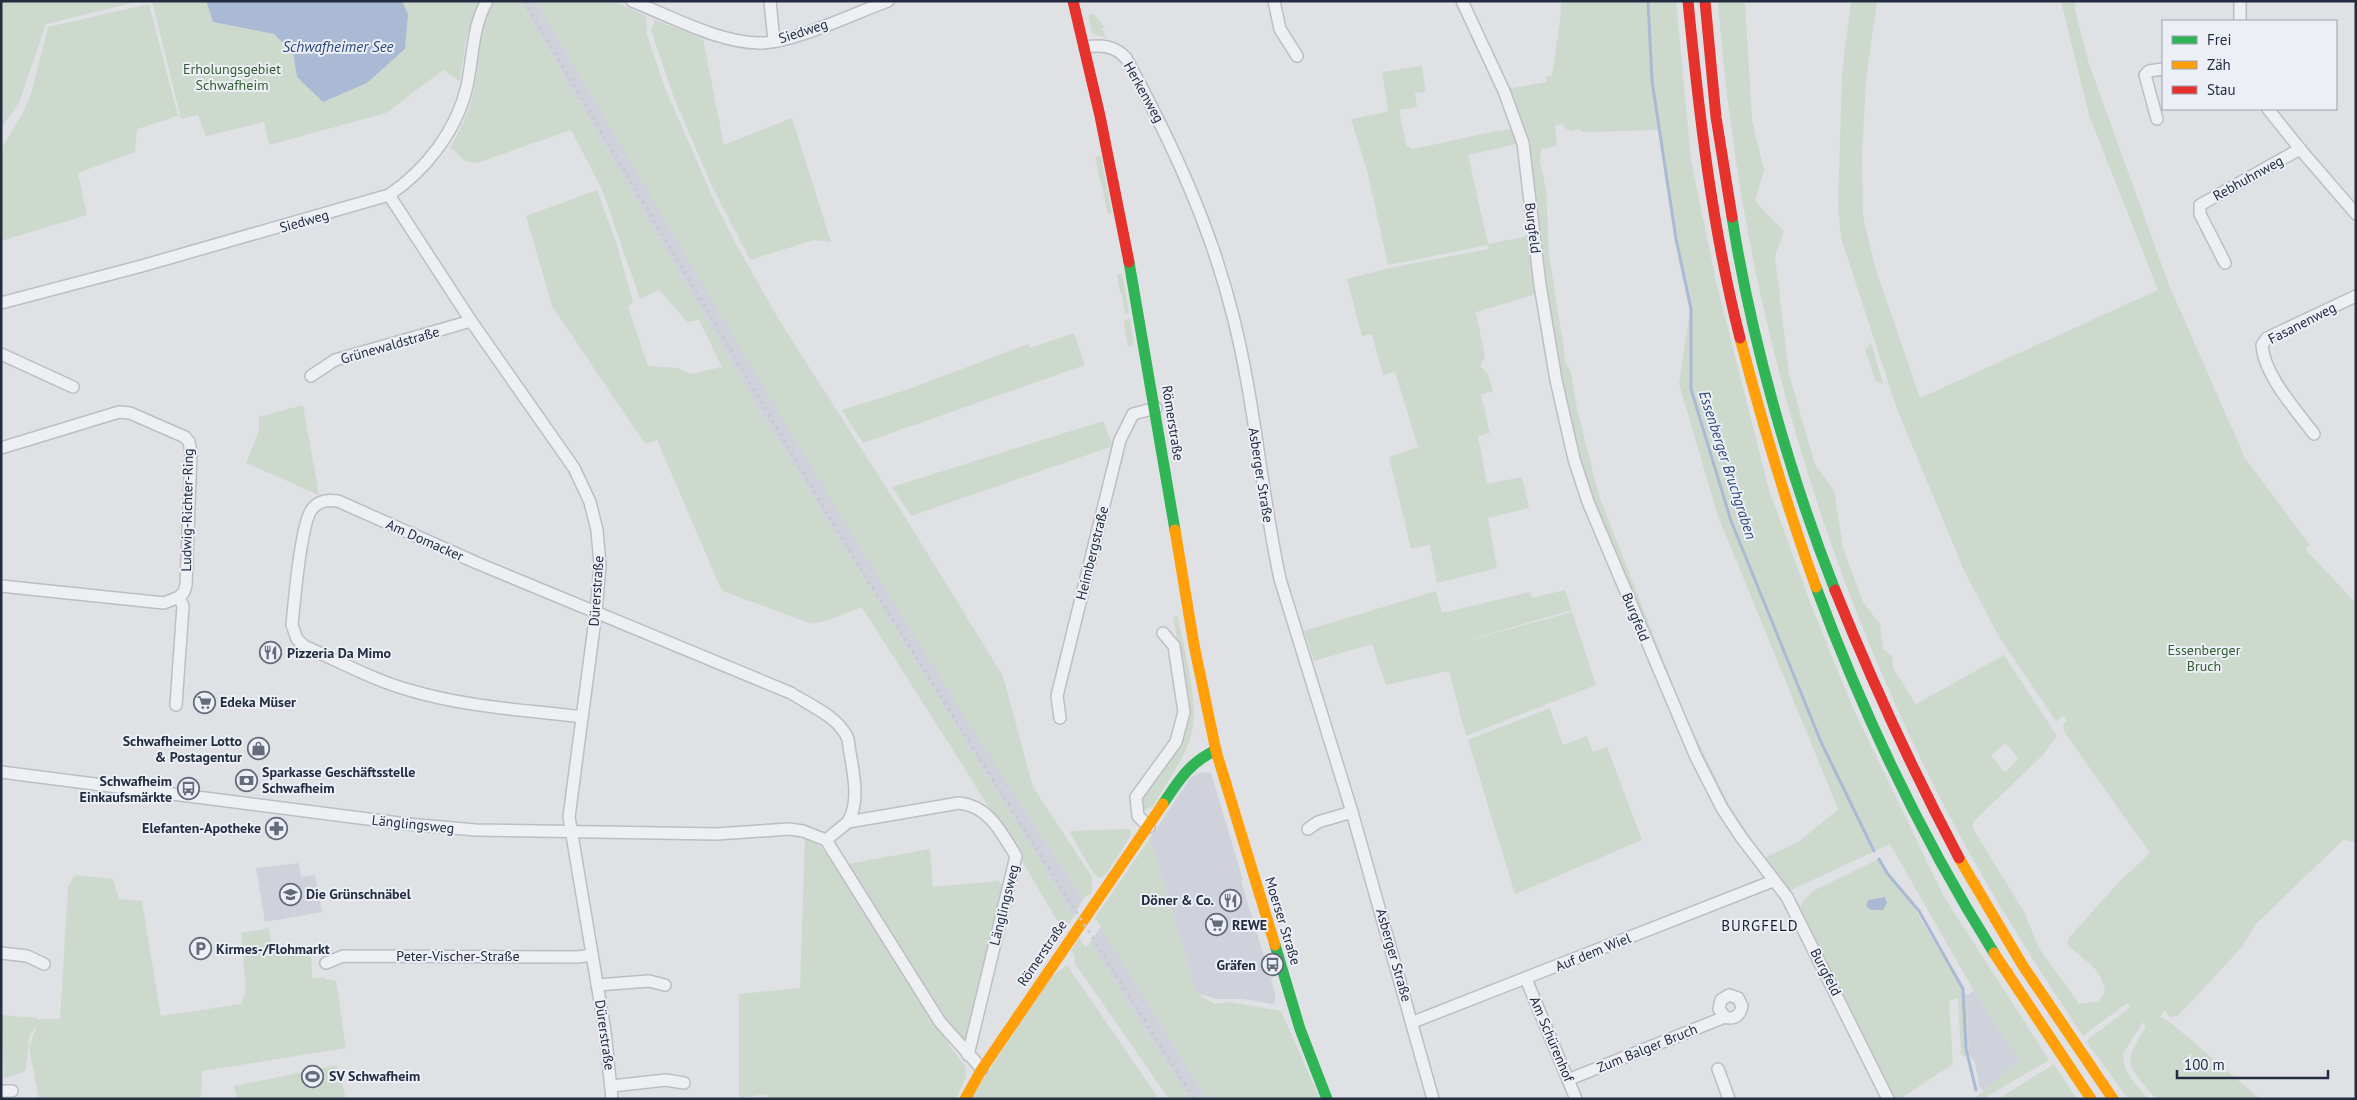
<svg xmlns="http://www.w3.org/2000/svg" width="2357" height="1100" font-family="'PT Sans',sans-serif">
	<rect width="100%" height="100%" fill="#dfe1e5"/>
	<g fill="#cfd2db">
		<path d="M520,1H536L862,550L1031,820L1083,899L1074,916L764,418Z"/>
		<path d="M1203,772L1211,773L1243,880L1241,881L1275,992V1003L1272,1004L1243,999H1216L1196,993L1150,838L1191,777Z"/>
		<path d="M299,863L301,877L315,875L322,912L265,922L256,868Z"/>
		<path d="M1101,927L1184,1062L1207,1099H1189L1090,942Z"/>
		<path d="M1974,991L2012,1049L2021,1059L1983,1091L1980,1089L1975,1063L1969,1055L1966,995Z"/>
	</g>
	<g fill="#ced9ce" fill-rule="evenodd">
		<path d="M1,1H140L46,24L19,103L1,128Z"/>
		<path d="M152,1H206L213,22L274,34L293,53L297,77L408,14L402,1H480L466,38L460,81L443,70L386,113L269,145L264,122L206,136L198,115L181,119Z"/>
		<path d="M495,1H520L764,418L1074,916L1068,925L1059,924C997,816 928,712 862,607L826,621L812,624L725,592L720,587L657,440L645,444L552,306L526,216L597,190L616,242L633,302L628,307L648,366L678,368L690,374L722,367L699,320L687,322L659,290L640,299L602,189L571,130L477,163L465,161L451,148L449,150C460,130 469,112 474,90C481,62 474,24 495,1Z"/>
		<path d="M536,1H614L646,16L647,35L665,88L715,203L736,244L779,320L905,517L1003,676L1033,787L1092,877V892L1083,899C889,607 714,303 536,1Z"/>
		<path d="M1561,1H1676L1691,160L1716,281L1769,490L1810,602L1853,708L1943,895L2049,1060L1983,1099H1974L2021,1059L2012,1049L1974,991L1890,844L1787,892L1743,835L1707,773L1590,498L1573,443L1546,283L1533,190L1507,89L1547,82L1546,77L1552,76L1560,22ZM1563,124L1564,128L1572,131L1579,129L1583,132L1658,130L1690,310L1679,384L1718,516L1838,809L1800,841L1764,858L1728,803L1684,713L1599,496L1577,408L1571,372L1566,364L1549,254L1546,189L1540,162L1541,149L1557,146L1555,125Z"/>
		<path d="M1718,1L1745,2L1752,120L1764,170L1755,201L1784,231L1775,256L1789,374L1815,465L1834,490L1843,548L1863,602L1880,624L1883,649L1892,656L1893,668L1916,704L2004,655L2057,736L2044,754L1974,821L1972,827L2024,912L2039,948L2079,1004L2099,1001L2105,992C2101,966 2085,962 2068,945V939L2117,884L2150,853L2065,733L2063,724L2067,721L2064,716L2056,721L1999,637L1963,568L1897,409L1841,238L1838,207L1842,74L1851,1H1877L1866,80L1862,156L1863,216L1875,267L1920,398L2158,290L2089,115L2061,1H2075V10L2089,64L2169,285L2245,458L2310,545L2305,549L2356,603V843L2344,839L2256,924L2242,947L2178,1016L2169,1017L2165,1010L2160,1017L2171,1023L2260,1099H2156C2128,1064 2120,1067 2146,1027L2143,1022L2123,1054C2122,1072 2137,1085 2148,1099H2128L2086,1041L2131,1007L2127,1003L2083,1036C2039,970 1996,903 1958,832C1821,577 1739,289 1718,1ZM2006,743L2018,758L2005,773L1991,755Z"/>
		<path d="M149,4L178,116L137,129L135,152L78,173L87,215L1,241V149L22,115L31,94L48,27Z"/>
		<path d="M1093,14L1105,27L1102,29L1106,38L1092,33L1088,15Z"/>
		<path d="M655,20L703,39L724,145L792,118L831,242L814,240L750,260L711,184L674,98L651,30Z"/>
		<path d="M1422,66L1426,92L1415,93L1417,107L1399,110L1406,145L1412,149C1446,143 1479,133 1512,129L1517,144L1468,155L1488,244L1529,236L1537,294L1476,312L1485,357L1480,366L1488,374L1493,391L1481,395L1490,433L1478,436L1487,484L1522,477L1529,508L1488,518L1497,568L1437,583L1430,545L1411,549L1389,457L1418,447L1395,372L1383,375L1372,334L1362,336L1347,279L1389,268L1489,249L1488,245L1388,265L1368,174L1351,119L1388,112L1382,72Z"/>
		<path d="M1101,156L1112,214H1108L1095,157Z"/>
		<path d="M1122,274L1129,313L1124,315L1125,313L1122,293H1120L1117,275Z"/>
		<path d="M1130,318L1134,345L1128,347L1124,321Z"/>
		<path d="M1074,333L1085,365L863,443L842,410L906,390L1028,344L1030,348Z"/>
		<path d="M1871,343L1883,384L1876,381L1865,350Z"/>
		<path d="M303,405L319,495L246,463L259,431V417Z"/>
		<path d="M1103,421L1113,446L911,516L892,487Z"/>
		<path d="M1565,590L1572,610L1443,647L1572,612L1596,685L1466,736L1449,671L1386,685L1372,644L1314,661L1304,631L1436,591L1442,613L1530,592L1532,598Z"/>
		<path d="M1178,616C1184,653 1202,706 1189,742C1181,764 1164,786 1153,806L1144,810L1140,806V800L1179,743L1178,643L1173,617Z"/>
		<path d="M1550,708L1563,745L1587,736L1593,752L1607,747L1642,840L1515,894L1468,740Z"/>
		<path d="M1128,829L1131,830V835L1106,874L1101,878L1094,874L1070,833V831Z"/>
		<path d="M805,837L816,842L836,865L952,1049L966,1067V1077L956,1099H768L767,1094L739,1098V994L800,988Z"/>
		<path d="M1150,838L1196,993L1215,1004L1229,1002L1281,1011L1320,1099H1207L1095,918Z"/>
		<path d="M930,849L933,887L998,881L1004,888L969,1036L964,1042L950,1025L848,864Z"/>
		<path d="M1879,859L1890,877L1902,888L1966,995L1969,1055L1964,1057L1961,1054L1958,998L1949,1001L1953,1064L1900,1099H1893L1801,912V904L1813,891Z"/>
		<path d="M75,875L113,879L119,899L142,901L161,1016L241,1004L246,992L241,933L269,928L272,948L311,947L312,978L326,977L324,979L336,981L346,1048L202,1071L201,1099H39L29,1047L38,1022L29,1038L26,1069L22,1073L4,1078L1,1015L38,1018V1021L40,1019H60L68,887Z"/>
		<path d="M1079,938L1086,948L1090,942L1189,1099H1169L1074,962L1075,958L1071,951Z"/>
		<path d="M1067,965L1159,1099H970L1051,977Z"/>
		<path d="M2054,1064L2077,1099H1998Z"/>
		<path d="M337,1065L346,1099H237L234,1086Z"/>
	</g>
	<g fill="#aabad4">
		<path d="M206,1H402L408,14L405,49L367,83L323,102L297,77L293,53L274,34L213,22Z"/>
		<path d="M1885,897L1887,903L1883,910H1871L1866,906L1868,900Z"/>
	</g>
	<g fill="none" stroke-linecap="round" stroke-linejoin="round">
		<g stroke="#aabad4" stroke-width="3">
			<path d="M1648,1L1652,81L1676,239L1691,309V389L1731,521L1821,742L1874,851"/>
			<path d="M1879,859L1887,873L1919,911L1963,989L1966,1049L1976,1090"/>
		</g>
		<defs>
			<g id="street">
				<path d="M632,1C670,16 721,44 762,43C795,42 855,13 888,1"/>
				<path d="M770,1L774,41"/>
				<path d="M1274,1L1280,29L1297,56"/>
				<path d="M1462,1L1504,91L1523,143L1540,285L1556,380L1574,459L1588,502L1696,757L1722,808L1741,837L1787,897L1888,1099"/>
				<path d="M2240,1V21"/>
				<path d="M1085,47C1101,45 1114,45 1126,58C1171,141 1210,224 1233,316C1255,402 1261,492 1280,579L1352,812L1433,1099"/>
				<path d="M2268,109L2300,149L2356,214"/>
				<path d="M2157,119L2145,75L2149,71L2163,69"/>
				<path d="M389,195L471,321L574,468L590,502L597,530L600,565L596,612L569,817L605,1031L612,1099"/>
				<path d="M2225,263L2200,214V205L2300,149"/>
				<path d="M1,303L138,267L389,195C426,170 457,130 467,86C473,58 472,27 487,1"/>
				<path d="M1,354L73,387"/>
				<path d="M311,376L335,360L471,321"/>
				<path d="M2314,434C2296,410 2264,375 2262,345L2267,338L2356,296"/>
				<path d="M1,448L119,412L130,413L185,437L189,442L191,452L186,585L184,592L179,597L183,606L176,705"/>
				<path d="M1,586L164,603L179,597"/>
				<path d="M582,717C525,710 465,707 409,690C373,680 339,661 304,646L297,639L292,625C294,605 301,519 313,508C320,500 328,500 338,501L477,563L791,693C811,706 839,717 848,739C851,766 862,798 848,822"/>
				<path d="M1060,718L1057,696L1120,440L1133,414L1156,408"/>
				<path d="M1,772L407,824L476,830L717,834L789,829L803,831L826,840L940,1022L982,1069"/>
				<path d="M1149,827L1138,816L1136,797L1176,742L1184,712L1174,646L1163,633"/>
				<path d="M1308,829L1318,822L1352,812"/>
				<path d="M826,840L848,822L959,803C989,806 1001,832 1016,856L968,1055"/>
				<path d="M1,953L27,956L44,964"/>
				<path d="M326,963L343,956L577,957L592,955"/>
				<path d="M1526,979L1576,1099"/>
				<path d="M597,985L649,981L665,985"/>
				<path d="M1413,1022L1773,881"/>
				<path d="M1718,1069L1729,1099"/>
				<path d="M1570,1079L1725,1017C1734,1020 1740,1016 1742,1006L1738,998L1729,995L1721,1000L1719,1009L1725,1017"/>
				<path d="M612,1086L666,1080L684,1083"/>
				<path d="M1,1091H12"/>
			</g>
		</defs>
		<use href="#street" stroke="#bcbec3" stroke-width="14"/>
		<use href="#street" stroke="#eeeff2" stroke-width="11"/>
		<g stroke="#30b455" stroke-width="11">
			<path d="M1732,217C1751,339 1790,476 1835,590"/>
			<path d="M1129,262L1175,530"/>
			<path d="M1816,587C1863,714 1922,838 1994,953"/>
			<path d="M1163,804C1179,780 1189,763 1216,750"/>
			<path d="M1275,945L1300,1029L1327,1099"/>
		</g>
		<g stroke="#ff9f0a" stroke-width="11">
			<path d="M1740,338C1762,422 1786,505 1816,587"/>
			<path d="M1175,530L1194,645L1216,751L1275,945"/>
			<path d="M1959,858L2023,966L2113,1099"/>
			<path d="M1994,953L2091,1099"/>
			<path d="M965,1099L982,1069L1163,804"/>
		</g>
		<g stroke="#e5322d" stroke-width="11">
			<path d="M1073,1L1100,116L1129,262"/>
			<path d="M1688,1C1699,114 1712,228 1740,338"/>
			<path d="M1705,1L1716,117L1732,217"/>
			<path d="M1835,590C1872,682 1913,771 1959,858"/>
		</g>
		<path stroke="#c7c9cd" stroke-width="3" stroke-dasharray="2.5 5" stroke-linecap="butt" d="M524,1L852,555L1194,1099"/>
	</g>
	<defs>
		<symbol id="restaurant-ring" viewBox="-11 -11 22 22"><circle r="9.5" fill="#eceff6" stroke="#656b7a" stroke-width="1.5"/><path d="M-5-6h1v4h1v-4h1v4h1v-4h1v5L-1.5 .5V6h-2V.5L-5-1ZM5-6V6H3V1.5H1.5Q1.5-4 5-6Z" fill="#656b7a"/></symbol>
		<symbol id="supermarket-ring" viewBox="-11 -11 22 22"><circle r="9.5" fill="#eceff6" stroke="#656b7a" stroke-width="1.5"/><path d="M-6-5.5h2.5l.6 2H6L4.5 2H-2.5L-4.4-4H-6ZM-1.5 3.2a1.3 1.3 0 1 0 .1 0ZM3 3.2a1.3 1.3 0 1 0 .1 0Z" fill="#656b7a"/></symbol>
		<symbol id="shop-ring" viewBox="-11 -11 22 22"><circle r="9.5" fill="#eceff6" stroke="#656b7a" stroke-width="1.5"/><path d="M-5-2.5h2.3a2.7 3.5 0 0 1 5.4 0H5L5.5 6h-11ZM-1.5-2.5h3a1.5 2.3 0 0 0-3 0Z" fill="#656b7a"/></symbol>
		<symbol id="bank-ring" viewBox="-11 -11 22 22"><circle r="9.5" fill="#eceff6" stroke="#656b7a" stroke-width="1.5"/><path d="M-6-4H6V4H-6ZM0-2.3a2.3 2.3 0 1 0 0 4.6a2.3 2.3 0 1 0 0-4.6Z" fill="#656b7a"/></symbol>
		<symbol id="bus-ring" viewBox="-11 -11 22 22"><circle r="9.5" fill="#eceff6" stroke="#656b7a" stroke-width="1.5"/><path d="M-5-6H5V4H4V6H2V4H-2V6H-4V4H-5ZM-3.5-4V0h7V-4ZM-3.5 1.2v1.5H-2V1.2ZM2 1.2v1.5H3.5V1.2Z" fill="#656b7a"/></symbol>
		<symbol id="pharmacy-ring" viewBox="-11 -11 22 22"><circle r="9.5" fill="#eceff6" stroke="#656b7a" stroke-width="1.5"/><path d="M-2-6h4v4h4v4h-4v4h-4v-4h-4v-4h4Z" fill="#656b7a"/></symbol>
		<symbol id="school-ring" viewBox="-11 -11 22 22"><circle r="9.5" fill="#eceff6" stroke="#656b7a" stroke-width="1.5"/><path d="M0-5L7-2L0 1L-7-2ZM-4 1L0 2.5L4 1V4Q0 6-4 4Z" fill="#656b7a"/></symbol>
		<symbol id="parking-ring" viewBox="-11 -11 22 22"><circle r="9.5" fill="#eceff6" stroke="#656b7a" stroke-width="1.5"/><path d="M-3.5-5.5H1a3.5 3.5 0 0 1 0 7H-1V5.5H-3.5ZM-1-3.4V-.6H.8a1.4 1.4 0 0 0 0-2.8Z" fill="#656b7a"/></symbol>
		<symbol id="stadium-ring" viewBox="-11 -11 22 22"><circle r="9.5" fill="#eceff6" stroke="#656b7a" stroke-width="1.5"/><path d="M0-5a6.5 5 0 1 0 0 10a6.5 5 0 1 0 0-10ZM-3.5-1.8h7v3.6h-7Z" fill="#656b7a"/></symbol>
	</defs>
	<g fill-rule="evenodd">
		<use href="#restaurant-ring" x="258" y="640" width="25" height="25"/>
		<use href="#supermarket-ring" x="192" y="690" width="25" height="25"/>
		<use href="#shop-ring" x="246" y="736" width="25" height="25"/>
		<use href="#bank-ring" x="234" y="768" width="25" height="25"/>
		<use href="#bus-ring" x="176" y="776" width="25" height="25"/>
		<use href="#pharmacy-ring" x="264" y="816" width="25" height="25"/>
		<use href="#school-ring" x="278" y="882" width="25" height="25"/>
		<use href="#restaurant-ring" x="1218" y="888" width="25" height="25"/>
		<use href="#supermarket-ring" x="1204" y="912" width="25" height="25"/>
		<use href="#parking-ring" x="188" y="936" width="25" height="25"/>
		<use href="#bus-ring" x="1260" y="952" width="25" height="25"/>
		<use href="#stadium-ring" x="300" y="1064" width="25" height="25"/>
	</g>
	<g text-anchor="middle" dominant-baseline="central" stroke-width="4" stroke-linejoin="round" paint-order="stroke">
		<g font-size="14" fill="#242c40" stroke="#eceff6">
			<text transform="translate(803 31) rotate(-18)">Siedweg</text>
			<text transform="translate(1144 92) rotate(61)">Herkenweg</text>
			<text transform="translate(2248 178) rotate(-29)">Rebhuhnweg</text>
			<text transform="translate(304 221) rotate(-16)">Siedweg</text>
			<text transform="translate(1533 228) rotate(83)">Burgfeld</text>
			<text transform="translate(2302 323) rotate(-27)">Fasanenweg</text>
			<text transform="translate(390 345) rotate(-16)">Grünewaldstraße</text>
			<text transform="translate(1173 423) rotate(81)">Römerstraße</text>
			<text transform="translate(1261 475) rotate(81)">Asberger Straße</text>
			<text transform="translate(187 510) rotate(-89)">Ludwig-Richter-Ring</text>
			<text transform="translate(425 540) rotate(24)">Am Domacker</text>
			<text transform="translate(1092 553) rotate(-76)">Heimbergstraße</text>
			<text transform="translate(596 591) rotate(-86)">Dürerstraße</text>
			<text transform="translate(1636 617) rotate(68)">Burgfeld</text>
			<text transform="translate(413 824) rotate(6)">Länglingsweg</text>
			<text transform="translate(1004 905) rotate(-76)">Länglingsweg</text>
			<text transform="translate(1283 921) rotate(73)">Moerser Straße</text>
			<text transform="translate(1593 952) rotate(-22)">Auf dem Wiel</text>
			<text transform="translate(1042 953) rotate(-56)">Römerstraße</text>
			<text transform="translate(1394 955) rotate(74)">Asberger Straße</text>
			<text x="458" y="956">Peter-Vischer-Straße</text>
			<text transform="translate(1826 972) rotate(63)">Burgfeld</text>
			<text transform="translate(605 1035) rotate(82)">Dürerstraße</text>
			<text transform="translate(1552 1039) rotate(67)">Am Schürenhof</text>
			<text transform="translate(1647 1048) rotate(-22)">Zum Balger Bruch</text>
		</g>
		<g font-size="14" fill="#345d30" stroke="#eceff6">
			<text x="232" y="69">Erholungsgebiet<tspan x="232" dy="16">Schwafheim</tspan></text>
			<text x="2204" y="650">Essenberger<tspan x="2204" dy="16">Bruch</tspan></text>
		</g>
		<g font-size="14" font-weight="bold" fill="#242c40" stroke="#eceff6" text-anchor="start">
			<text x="287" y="653">Pizzeria Da Mimo</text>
			<text x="220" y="702">Edeka Müser</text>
			<text x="242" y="741" text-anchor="end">Schwafheimer Lotto<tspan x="242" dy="16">&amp; Postagentur</tspan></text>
			<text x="262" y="772">Sparkasse Geschäftsstelle<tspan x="262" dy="16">Schwafheim</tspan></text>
			<text x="172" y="781" text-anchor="end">Schwafheim<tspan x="172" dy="16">Einkaufsmärkte</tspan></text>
			<text x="261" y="828" text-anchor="end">Elefanten-Apotheke</text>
			<text x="306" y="894">Die Grünschnäbel</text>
			<text x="1214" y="900" text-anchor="end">Döner &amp; Co.</text>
			<text x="1232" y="925">REWE</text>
			<text x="216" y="949">Kirmes-/Flohmarkt</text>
			<text x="1256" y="965" text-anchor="end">Gräfen</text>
			<text x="329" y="1076">SV Schwafheim</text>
		</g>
		<g font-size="15" font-style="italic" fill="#2b4678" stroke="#eceff6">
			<text x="338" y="46">Schwafheimer See</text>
			<text transform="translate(1728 465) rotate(72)">Essenberger Bruchgraben</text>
		</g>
		<g font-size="15" letter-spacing="1" fill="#171d30" stroke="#eceff6">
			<text x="1760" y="925">BURGFELD</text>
		</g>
	</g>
	<rect width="2357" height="1100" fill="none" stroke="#242c40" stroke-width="5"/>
	<rect x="2162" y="20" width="175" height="90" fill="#eceff6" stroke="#9ca1ad"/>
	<rect x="2172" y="36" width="25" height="8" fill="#30b455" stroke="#9ca1ad"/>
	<text x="2207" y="45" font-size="15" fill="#242c40">Frei</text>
	<rect x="2172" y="61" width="25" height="8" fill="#ff9f0a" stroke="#9ca1ad"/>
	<text x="2207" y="70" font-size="15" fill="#242c40">Zäh</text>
	<rect x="2172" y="86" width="25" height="8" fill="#e5322d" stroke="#9ca1ad"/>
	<text x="2207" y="95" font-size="15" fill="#242c40">Stau</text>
	<path d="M2177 1070v8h151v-8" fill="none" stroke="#242c40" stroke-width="2.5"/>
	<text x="2184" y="1070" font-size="15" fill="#242c40" stroke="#eceff6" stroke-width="4" paint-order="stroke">100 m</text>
</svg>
